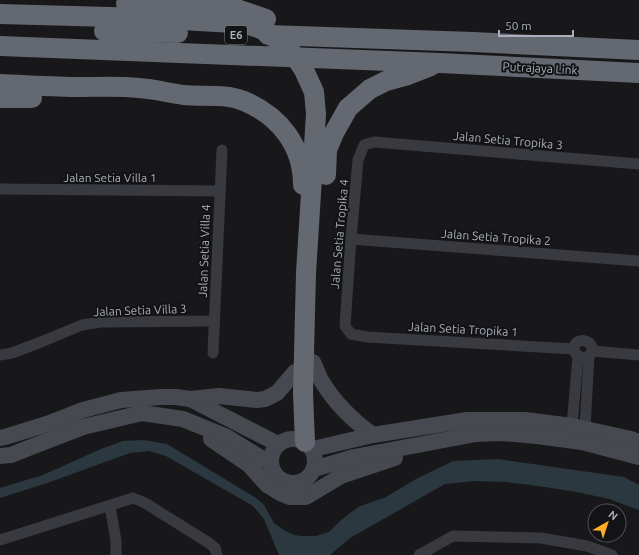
<svg xmlns="http://www.w3.org/2000/svg" width="639" height="555" font-family="Ubuntu,sans-serif">
	<rect width="100%" height="100%" fill="#18181a"/>
	<path fill="#2c3840" d="M144,440L167,444L256,498L264,505L274,523L284,530L294,535L302,536H316L329,532L340,521L358,507L386,497L416,479L453,461L498,459L624,477L639,485V510L609,499L577,492L538,486L506,482L474,481L445,484L350,538L330,555H279L264,519L253,506L166,456L149,451L130,453L50,482L0,498V488L43,475L101,449L123,441Z"/>
	<g fill="none" stroke-linecap="round" stroke-linejoin="round">
		<g stroke="#383a40" stroke-width="11">
			<path d="M0,189L220,191"/>
			<path d="M351,239L639,261"/>
			<path d="M574,349L367,337L351,334L345,326L351,239L358,160L364,145L374,142L639,164"/>
			<path d="M592,351L639,355"/>
			<path d="M213,353L222,150"/>
			<path d="M0,355L12,353L41,342L82,325L101,322L214,321"/>
			<path d="M572,426L578,356"/>
			<path d="M585,428L589,356C601,341 574,334 574,349C575,357 583,359 589,356"/>
			<path d="M110,506L116,541V555"/>
			<path d="M0,540L133,498L145,503L209,543L215,548L217,555"/>
			<path d="M419,555L453,536L541,538L587,546L612,555"/>
		</g>
		<g stroke="#464950" stroke-width="16">
			<path d="M313,362C316,368 318,374 321,380C334,402 352,420 373,435"/>
			<path d="M190,399L278,444"/>
			<path d="M0,438L5,437L47,424L83,410L121,400L160,397H176L190,399L219,396L257,400L265,399L277,393L295,372"/>
			<circle cx="293" cy="461" r="22"/>
			<path d="M211,439L248,464L267,485L280,493L290,497H306L341,476L395,458"/>
			<path d="M313,449L373,435L467,420H525L572,426L631,439L639,442"/>
			<path d="M0,456L11,455L26,449L83,427L142,413L183,419L227,437L271,464"/>
			<path d="M314,469L354,457L476,434L501,433L537,436L582,442L639,457"/>
		</g>
		<g stroke="#646871" stroke-width="20">
			<path d="M126,4H170L234,8L266,19"/>
			<path d="M0,14L147,18L234,23L249,25L261,29L269,33L294,55L304,70L314,92L316,114L306,273L303,393L305,442"/>
			<path d="M104,31L178,33"/>
			<path d="M268,35L473,42L639,50"/>
			<path d="M0,46L440,63L639,73"/>
			<path d="M0,84C27,85 54,87 82,87C101,87 120,86 139,88C154,89 169,93 184,95C204,97 225,93 244,101C279,116 303,145 303,185"/>
			<path d="M0,98H32"/>
			<path d="M326,175L327,150L334,133L348,108L370,89L386,81L408,75L431,66"/>
		</g>
	</g>
	<g text-anchor="middle" dominant-baseline="central" stroke-width="4" stroke-linejoin="round" paint-order="stroke">
		<rect fill="#131315" stroke="#7c8089" stroke-width="1" x="225" y="26" width="22" height="18" rx="3"/>
		<g font-size="11" font-weight="bold" fill="#a9afbb">
			<text x="236" y="35">E6</text>
		</g>
		<g font-size="12" fill="#a9afbb" stroke="#131315">
			<text transform="translate(540 68) rotate(3)">Putrajaya Link</text>
			<text transform="translate(508 140) rotate(5)">Jalan Setia Tropika 3</text>
			<text x="110" y="177">Jalan Setia Villa 1</text>
			<text transform="translate(339 234) rotate(-85)">Jalan Setia Tropika 4</text>
			<text transform="translate(496 237) rotate(4)">Jalan Setia Tropika 2</text>
			<text transform="translate(204 251) rotate(-88)">Jalan Setia Villa 4</text>
			<text transform="translate(140 310) rotate(-2)">Jalan Setia Villa 3</text>
			<text transform="translate(463 329) rotate(3)">Jalan Setia Tropika 1</text>
		</g>
	</g>
	<g transform="translate(607 523) rotate(39)"><circle r="19" fill="#131315" stroke="#4f5157"/>
	<path d="M0-3L7 15L0 10L-7 15Z" fill="#ffad2b"/>
	<text y="-6" font-size="11" font-weight="bold" text-anchor="middle" fill="#a9afbb">N</text>
	</g>
	<path d="M499 30v6h74v-6" fill="none" stroke="#a9afbb" stroke-width="2"/>
	<text x="505" y="30" font-size="12" fill="#a9afbb" stroke="#131315" stroke-width="3" paint-order="stroke">50 m</text>
</svg>
